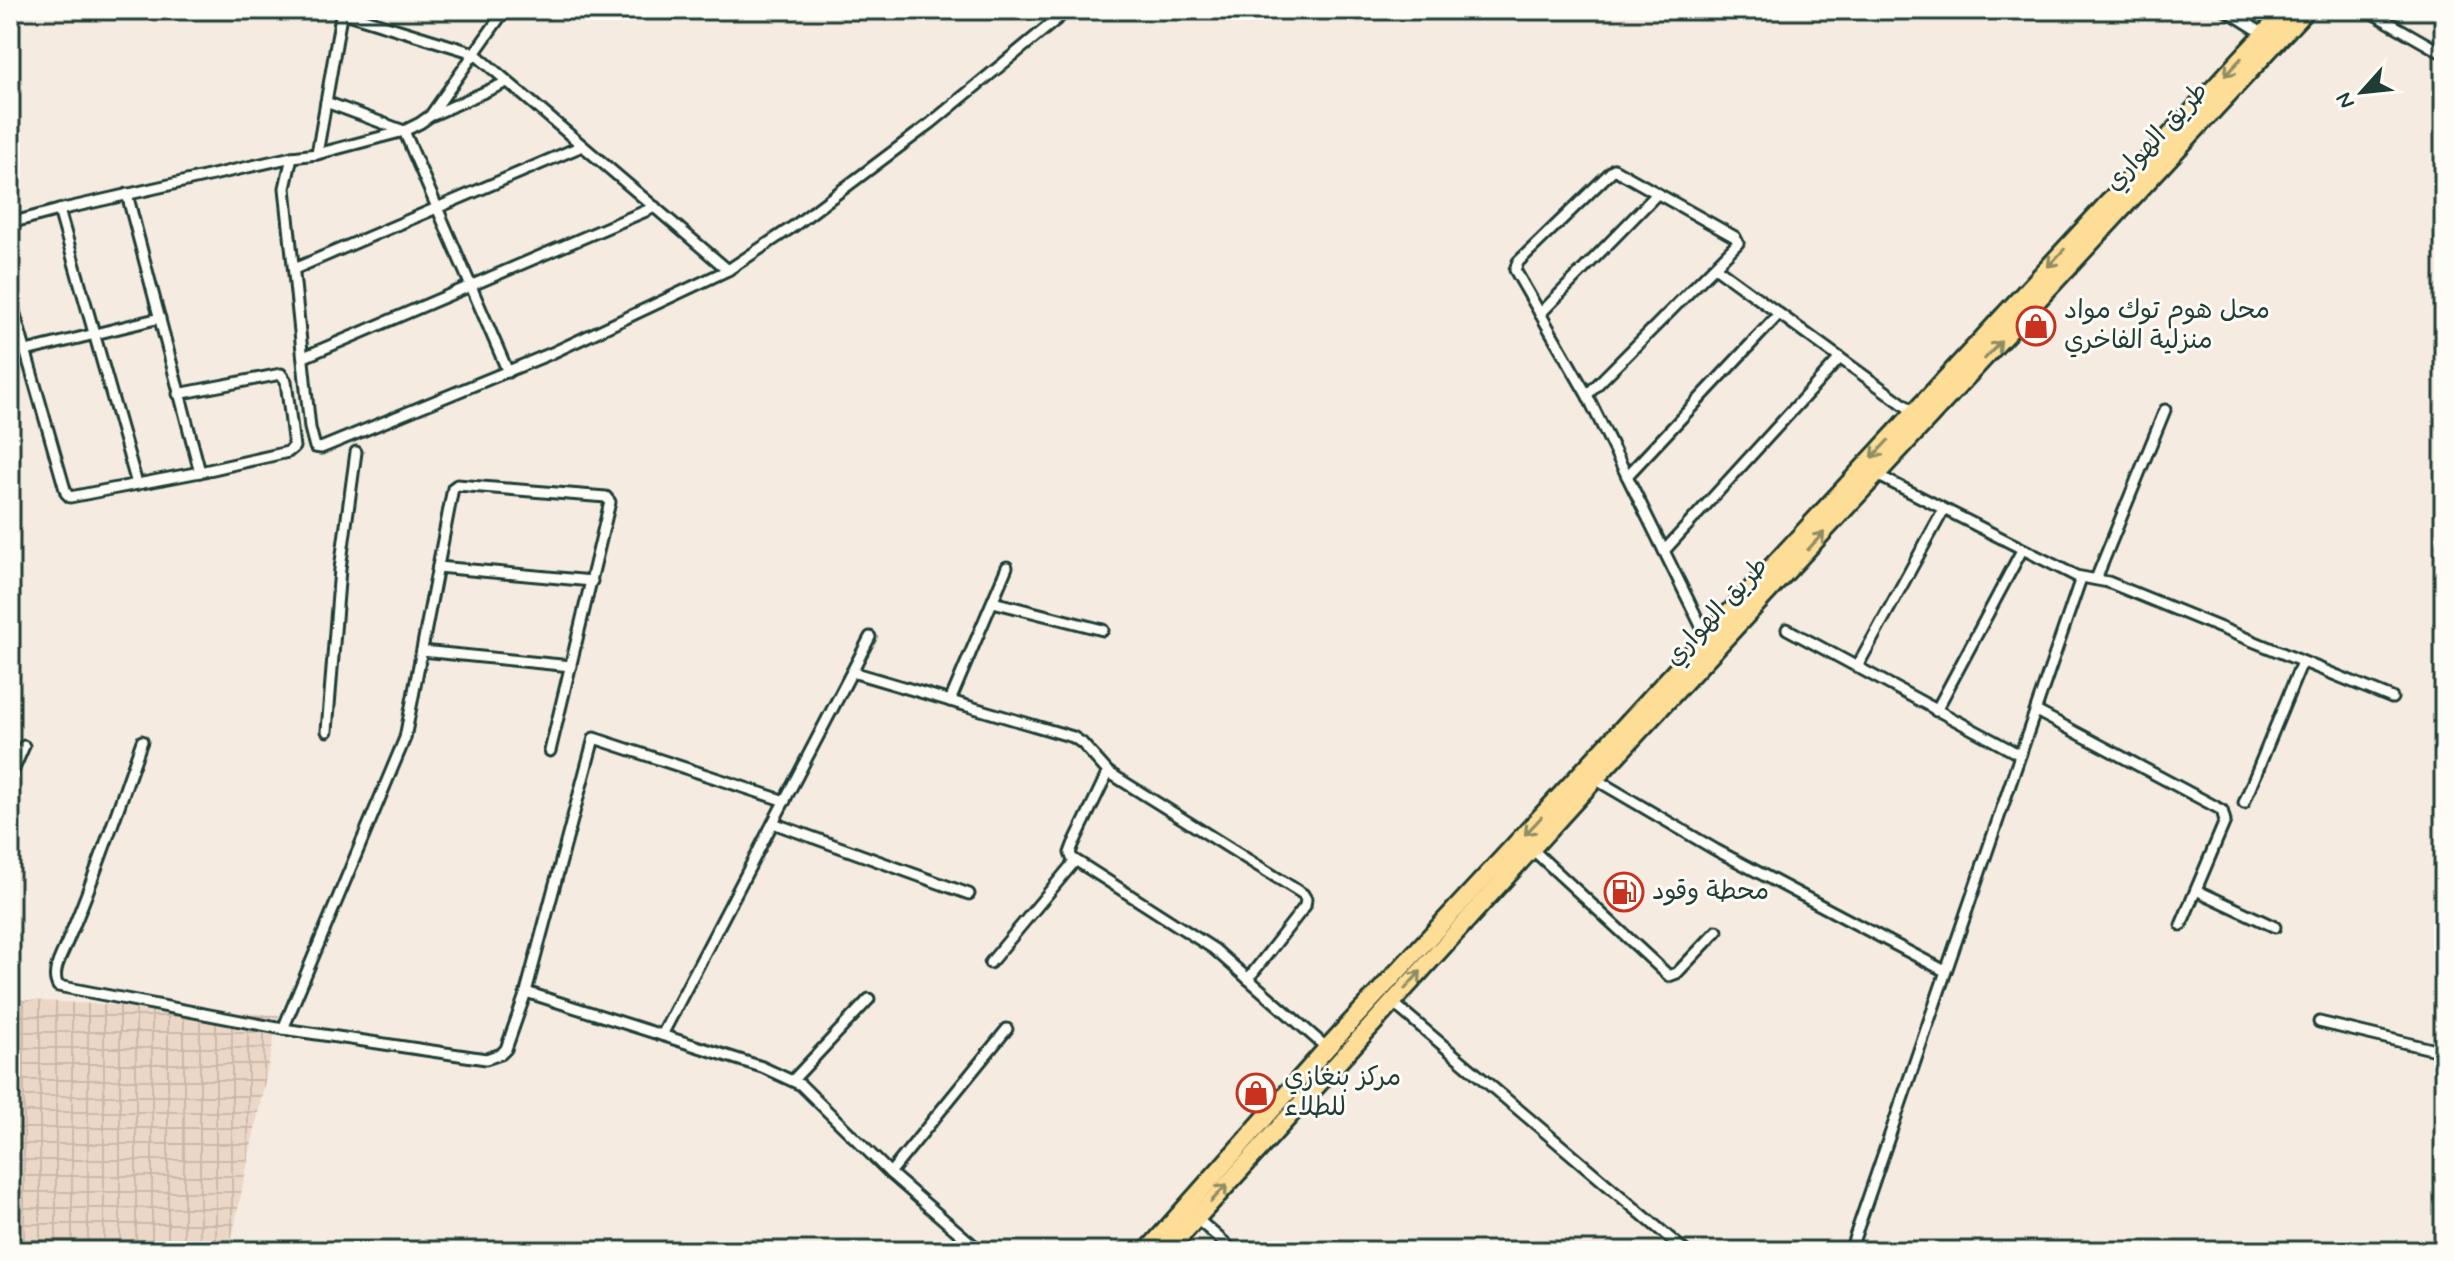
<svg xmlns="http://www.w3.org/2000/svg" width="2454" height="1261" font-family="Mynerve,'Playpen Sans Arabic',sans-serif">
	<defs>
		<pattern id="industrial-grid" width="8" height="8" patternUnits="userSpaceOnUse" patternTransform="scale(2)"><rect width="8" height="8" fill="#ecd7c6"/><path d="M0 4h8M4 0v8" fill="none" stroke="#cab9ab"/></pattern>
	</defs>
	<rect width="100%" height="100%" fill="#f5ebe1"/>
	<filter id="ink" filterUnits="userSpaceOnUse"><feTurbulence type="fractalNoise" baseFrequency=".0125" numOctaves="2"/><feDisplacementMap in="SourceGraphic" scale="16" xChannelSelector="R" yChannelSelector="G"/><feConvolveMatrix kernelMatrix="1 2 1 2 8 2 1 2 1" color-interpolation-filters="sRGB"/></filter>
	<g filter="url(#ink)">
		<path fill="url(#industrial-grid)" d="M10,999L279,1015L229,1251H10Z"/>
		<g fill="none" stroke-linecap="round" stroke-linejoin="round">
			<defs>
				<g id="minor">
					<path d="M2226,10L2264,34"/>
					<path d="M2367,10L2444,54"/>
					<path d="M341,12L474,53L728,270"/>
					<path d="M326,102L404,131L508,372"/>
					<path d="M433,115L507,82"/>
					<path d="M317,154L342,10"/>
					<path d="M292,157L285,188L310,428L315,447L321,448L552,353L728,270L794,226L931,123L1068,10"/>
					<path d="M127,194L200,472"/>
					<path d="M59,210L137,484"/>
					<path d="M10,223L59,210L292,157L317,154L404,131L420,123L430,116L505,10"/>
					<path d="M1715,267L1914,412"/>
					<path d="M294,269L582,146"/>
					<path d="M10,297L66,493L70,497L200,472L288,452L294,447L286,381L281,374L178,394"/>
					<path d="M1540,314L1657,194"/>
					<path d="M26,351L160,318"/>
					<path d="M304,357L655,207"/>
					<path d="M1587,395L1738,243L1735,237L1614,169L1518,262L1515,270L1587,395L1707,638"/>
					<path d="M1877,475L2076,576L2108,582L2392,698"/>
					<path d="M1627,476L1779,314"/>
					<path d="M1664,551L1840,358"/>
					<path d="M438,567L592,581"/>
					<path d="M2096,579L2165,410"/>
					<path d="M993,602L1103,630"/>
					<path d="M1787,629L2020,755"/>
					<path d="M422,651L571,666"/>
					<path d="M1857,667L1943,511"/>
					<path d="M852,672L1073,737L1082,743L1108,772L1073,845L1070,853L1072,858L1214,949L1327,1048"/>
					<path d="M950,701L1007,567"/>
					<path d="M1936,711L2022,550"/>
					<path d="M2036,711L2222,810L2225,821L2181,925"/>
					<path d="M327,731L340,569L356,452"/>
					<path d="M142,741C118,808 96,875 68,940C63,953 50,972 58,986L283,1029L486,1059L501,1054L506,1049L526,992L594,738L785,801"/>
					<path d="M1108,772L1303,894L1306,899L1305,906L1248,979"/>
					<path d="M10,778L24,746"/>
					<path d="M1595,779L1716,850L1945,971"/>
					<path d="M2244,803L2302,662"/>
					<path d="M773,823L969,894"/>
					<path d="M1532,849L1669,976L1677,973L1717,931"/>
					<path d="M2196,890L2275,927"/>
					<path d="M990,963L1075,861"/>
					<path d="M526,992L762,1067L801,1085L890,1173L980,1251"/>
					<path d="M1392,1002L1685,1251"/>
					<path d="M2319,1022L2444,1052"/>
					<path d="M283,1029L405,738L453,488L457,485L606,497L610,502L550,751"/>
					<path d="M662,1035L870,637"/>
					<path d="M793,1080L869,999"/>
					<path d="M890,1173L1007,1029"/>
					<path d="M1196,1218L1234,1251"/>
					<path d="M1850,1251L2081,578"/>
				</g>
				<g id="trunk">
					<path d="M1147,1251L1327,1048L2286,10"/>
					<path d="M1167,1251L1595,779L2306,10"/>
				</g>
			</defs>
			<use href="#minor" stroke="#1f3d34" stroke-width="15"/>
			<use href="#trunk" stroke="#1f3d34" stroke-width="22"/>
			<use href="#minor" stroke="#fdfcf7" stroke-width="9"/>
			<use href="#trunk" stroke="#fedd96" stroke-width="16"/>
		</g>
		<defs><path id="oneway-shaft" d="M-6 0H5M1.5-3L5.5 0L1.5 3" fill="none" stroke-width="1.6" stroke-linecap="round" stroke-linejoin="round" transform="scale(2)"/></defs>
		<g stroke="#8e8d65">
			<use href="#oneway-shaft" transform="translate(2233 67) rotate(133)"/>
			<use href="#oneway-shaft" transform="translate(2056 258) rotate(133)"/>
			<use href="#oneway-shaft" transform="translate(1993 350) rotate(-47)"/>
			<use href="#oneway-shaft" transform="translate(1880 449) rotate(133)"/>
			<use href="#oneway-shaft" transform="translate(1816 541) rotate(-47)"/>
			<use href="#oneway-shaft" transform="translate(1533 826) rotate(133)"/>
			<use href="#oneway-shaft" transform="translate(1413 980) rotate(-48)"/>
			<use href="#oneway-shaft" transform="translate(1219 1193) rotate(-48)"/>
		</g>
	</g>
	<defs>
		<symbol id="shop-ring" viewBox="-11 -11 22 22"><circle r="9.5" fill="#fdfcf7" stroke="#c8321e" stroke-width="1.5"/><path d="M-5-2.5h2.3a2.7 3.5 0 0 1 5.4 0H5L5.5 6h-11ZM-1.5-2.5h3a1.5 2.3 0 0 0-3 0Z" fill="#c8321e"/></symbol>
		<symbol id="fuel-ring" viewBox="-11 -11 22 22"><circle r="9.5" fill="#fdfcf7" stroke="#c8321e" stroke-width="1.5"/><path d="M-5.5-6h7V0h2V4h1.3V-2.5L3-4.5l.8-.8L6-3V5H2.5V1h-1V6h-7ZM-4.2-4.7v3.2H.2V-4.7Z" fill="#c8321e"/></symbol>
	</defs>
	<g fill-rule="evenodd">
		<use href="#shop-ring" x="2014" y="304" width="44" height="44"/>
		<use href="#fuel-ring" x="1602" y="870" width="44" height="44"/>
		<use href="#shop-ring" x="1234" y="1071" width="44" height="44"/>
	</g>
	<g text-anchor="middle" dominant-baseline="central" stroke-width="6" stroke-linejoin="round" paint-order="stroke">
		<g font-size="26" fill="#1f3d34" stroke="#fdfcf7">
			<text transform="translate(2157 137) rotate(-47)">طريق الهواري</text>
			<text transform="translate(1717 612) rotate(-47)">طريق الهواري</text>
		</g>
		<g font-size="26" fill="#1f3d34" stroke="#fdfcf7" text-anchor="start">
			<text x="2064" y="311">محل هوم توك مواد<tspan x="2064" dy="30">منزلية الفاخري</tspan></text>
			<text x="1652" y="892">محطة وقود</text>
			<text x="1284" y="1078">مركز بنغازي<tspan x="1284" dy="30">للطلاء</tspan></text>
		</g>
	</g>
	<rect width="2454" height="1261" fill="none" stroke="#fdfcf7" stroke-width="40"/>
	<rect x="20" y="20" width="2414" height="1221" fill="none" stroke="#1f3d34" stroke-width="3" filter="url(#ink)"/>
	<g transform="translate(2362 92) rotate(243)" stroke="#fdfcf7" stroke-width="6" paint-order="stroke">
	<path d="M0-6L14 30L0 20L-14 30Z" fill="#1f3d34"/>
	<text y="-12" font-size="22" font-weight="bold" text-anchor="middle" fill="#1f3d34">N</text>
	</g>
</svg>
